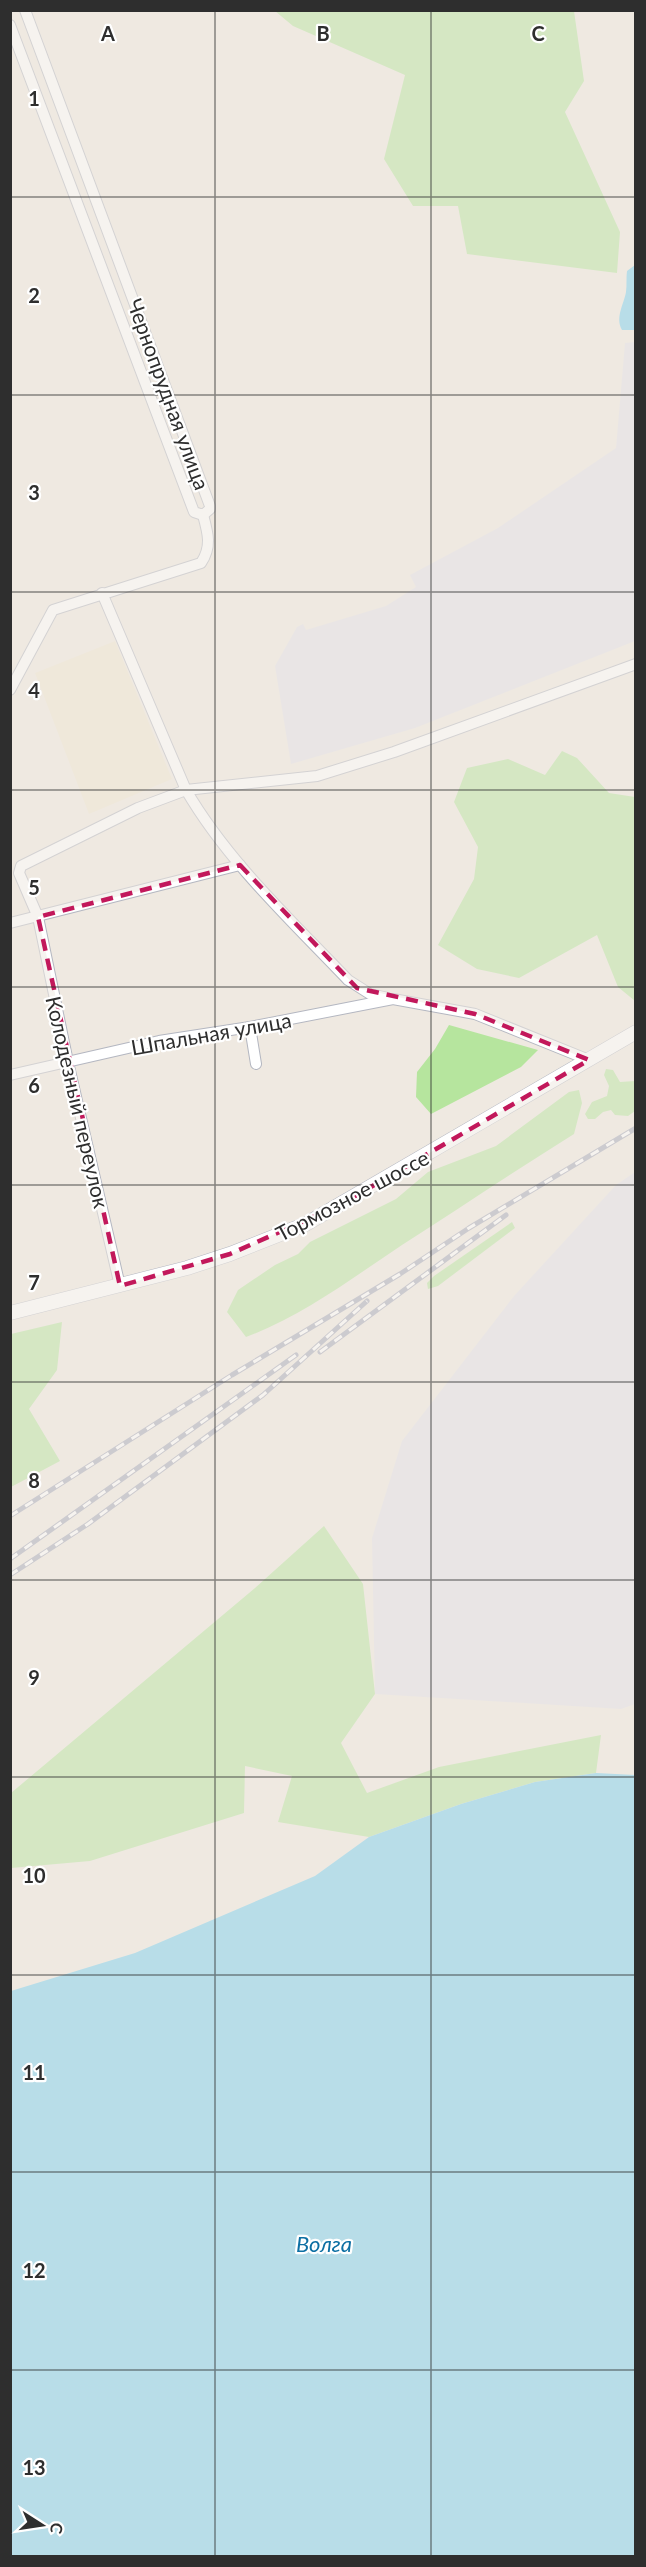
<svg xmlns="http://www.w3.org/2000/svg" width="646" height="2567" font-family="Lato,sans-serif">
	<rect width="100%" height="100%" fill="#efe9e1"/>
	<g fill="#e3e1e8">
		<path d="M635,342V641L415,728L291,764L275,666L297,627L303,624L306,630L386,606L416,587L410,575L498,528L616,448L625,343Z"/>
		<path d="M635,1172V1704L621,1709L375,1694L372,1538L402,1441L514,1296L616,1185Z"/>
	</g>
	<path fill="#f0e6d1" d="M115,641L172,779L89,814L35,673Z"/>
	<g fill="#b6e59e">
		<path d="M275,11H574L584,81L565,112L620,232L617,273L467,254L458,206H413L384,159L405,75L293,26Z"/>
		<path d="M562,751L577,758L609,793L635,797V1001L618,987L597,935L519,978L477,969L438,945L474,879L478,847L454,802L467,768L508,759L545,775Z"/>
		<path d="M449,1025L538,1050L521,1067L431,1114L416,1097L417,1072L435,1049Z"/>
		<path d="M606,1069L613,1070L620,1082L635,1081V1111L628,1116L615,1115L611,1110L603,1112L595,1119H588L585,1114L592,1102L607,1096L609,1086L604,1075Z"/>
		<path d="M579,1090L582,1103L574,1134C516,1170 460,1208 402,1245C352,1278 303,1316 246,1337L227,1312L238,1290L275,1265L298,1254L310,1242L396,1199L428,1172L496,1146L569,1092Z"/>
		<path d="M512,1222L515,1228L438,1286L428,1289L427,1283L434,1276Z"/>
		<path d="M62,1322L57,1370L29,1409L60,1461L11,1487V1334Z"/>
		<path d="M324,1526L363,1584L375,1694L341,1743L367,1793L439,1767L601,1735L596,1773L535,1782L461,1804L369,1837L278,1822L292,1776L245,1766L244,1813L90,1861L11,1868V1793L255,1588Z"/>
	</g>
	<g fill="#75cff0">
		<path d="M635,265V330H622C615,317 624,304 626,292C627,285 626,278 627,271Z"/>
		<path d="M596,1773L635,1775V2556H11V1991L135,1953L315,1876L369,1837L461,1804L535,1782Z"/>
	</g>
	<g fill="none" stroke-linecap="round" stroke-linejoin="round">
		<defs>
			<g id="minor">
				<path d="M10,25L194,512L203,515L210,509V506L25,10"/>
				<path d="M102,593L186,790C228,862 291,920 348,980L370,994L388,998"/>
				<path d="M10,690L53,610L201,563C212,547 208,533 203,515"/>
				<path d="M10,923L240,865"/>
				<path d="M250,1027L256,1064"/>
				<path d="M10,1075L159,1041L250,1027L393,999L475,1014L589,1060"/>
				<path d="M120,1286L68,1062L38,917L19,873L21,866L138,808L186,790L317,776L394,752L636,664"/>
			</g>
			<path id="tertiary" d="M10,1313L187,1268L230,1254L306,1224L636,1032"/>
		</defs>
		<use href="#minor" stroke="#b4b7c1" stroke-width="12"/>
		<use href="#tertiary" stroke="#b4b7c1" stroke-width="15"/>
		<use href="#minor" stroke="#fff" stroke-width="10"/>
		<use href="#tertiary" stroke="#fff" stroke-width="14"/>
		<defs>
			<g id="rail">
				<path d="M320,1352L506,1215"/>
				<path d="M10,1516L232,1375L400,1274L469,1228L636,1128"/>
				<path d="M10,1559L296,1355"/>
				<path d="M10,1575L88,1524L263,1395L367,1301"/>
			</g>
		</defs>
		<use href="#rail" stroke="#a3a6b8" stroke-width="5"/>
		<use href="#rail" stroke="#fff" stroke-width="3" stroke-dasharray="9" stroke-linecap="butt"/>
	</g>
	<path d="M0 0H646V2567H0ZM240,865L357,988L475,1014L589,1060L338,1206L230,1254L120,1286L38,917Z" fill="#efe9e1" fill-opacity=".55" fill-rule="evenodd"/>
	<path fill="none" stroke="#c2185b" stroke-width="4.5" stroke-dasharray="12 8" stroke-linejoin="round" d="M240,865L357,988L475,1014L589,1060L338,1206L230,1254L120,1286L38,917Z"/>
	<path fill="none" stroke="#2e2e2e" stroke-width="1.5" stroke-opacity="0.55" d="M215,10V2556M431,10V2556M10,197H636M10,395H636M10,592H636M10,790H636M10,987H636M10,1185H636M10,1382H636M10,1580H636M10,1777H636M10,1975H636M10,2172H636M10,2370H636"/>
	<g text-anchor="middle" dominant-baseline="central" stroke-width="4.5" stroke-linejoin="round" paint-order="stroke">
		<g font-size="21" fill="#2e2e2e" stroke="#fff">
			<text transform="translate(169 394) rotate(70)">Чернопрудная улица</text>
			<text transform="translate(211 1033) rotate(-10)">Шпальная улица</text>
			<text transform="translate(78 1102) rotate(77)">Колодезный переулок</text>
			<text transform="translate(352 1195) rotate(-28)">Тормозное шоссе</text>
		</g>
		<g font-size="22" font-style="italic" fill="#0d6fa3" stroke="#fff">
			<text x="324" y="2243">Волга</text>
		</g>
	</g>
	<g font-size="20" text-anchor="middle" font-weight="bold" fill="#2e2e2e" stroke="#fff" stroke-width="4.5" stroke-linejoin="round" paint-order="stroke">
		<text x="108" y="41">A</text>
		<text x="323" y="41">B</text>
		<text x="538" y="41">C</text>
		<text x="34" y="106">1</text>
		<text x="34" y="303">2</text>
		<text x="34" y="500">3</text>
		<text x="34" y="698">4</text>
		<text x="34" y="895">5</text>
		<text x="34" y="1093">6</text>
		<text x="34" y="1290">7</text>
		<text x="34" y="1488">8</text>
		<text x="34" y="1685">9</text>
		<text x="34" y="1883">10</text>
		<text x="34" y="2080">11</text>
		<text x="34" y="2278">12</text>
		<text x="34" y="2475">13</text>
	</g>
	<rect width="646" height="2567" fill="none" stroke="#2e2e2e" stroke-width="24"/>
	<g transform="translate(42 2525) rotate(102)" stroke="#ffffff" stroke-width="4.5" paint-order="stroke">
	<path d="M0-4.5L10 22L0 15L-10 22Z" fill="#2e2e2e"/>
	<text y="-9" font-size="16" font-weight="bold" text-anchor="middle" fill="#2e2e2e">С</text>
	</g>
</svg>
